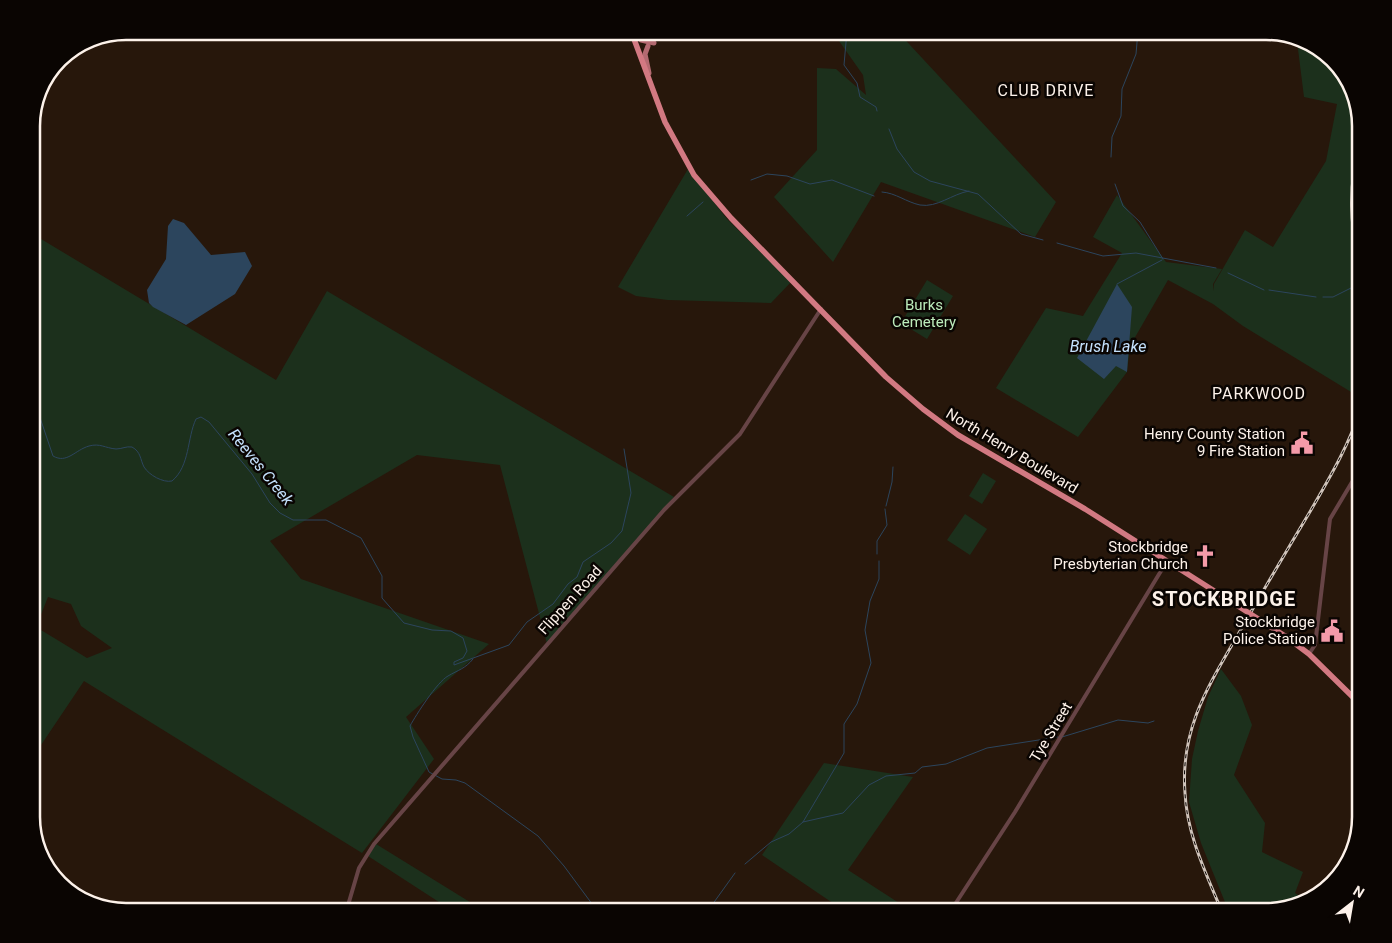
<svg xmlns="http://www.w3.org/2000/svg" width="1392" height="943" font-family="Roboto,sans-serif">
	<rect width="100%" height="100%" fill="#27170b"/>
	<g fill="#1c301c" fill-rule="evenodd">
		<path d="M832,31H897L1056,202L1035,237L881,182L833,262L774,197L817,150V68L836,69L866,95L863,75Z"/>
		<path d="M1297,41L1319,47L1348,79L1361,126V398L1243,326L1213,304L1168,280L1130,346L1127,372L1078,437L996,388L1046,308L1083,316L1122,253L1093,237L1117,195L1166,262L1222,269L1213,284V291L1214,284L1245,230L1273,247L1326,161L1337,104L1304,97Z"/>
		<path d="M688,169L727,219L791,282L771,303L668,300L636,296L618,287Z"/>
		<path d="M31,233L276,380L327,291L674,497L547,644L500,465L417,455L270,541L301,579L489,644L406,717L434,759L362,853L84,681L31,760ZM48,597L71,604L81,626L112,648L87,658L36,627Z"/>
		<path d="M927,280L953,296L927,339L901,323Z"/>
		<path d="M983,473L996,481L982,504L969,496Z"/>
		<path d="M965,514L987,529L970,555L947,540Z"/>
		<path d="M1221,669L1241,696L1252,725L1234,775L1265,823L1262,852L1303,872L1295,893L1308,902L1266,912H1229L1201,843L1189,802L1192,759L1198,731L1208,697Z"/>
		<path d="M824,763L913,777L848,870L913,912H846L762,855Z"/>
		<path d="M376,844L486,912H441L442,904L368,856Z"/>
	</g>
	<g fill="#2c455d">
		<path d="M173,219L184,223L211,255L245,252L252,266L235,294L186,325L153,307L149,303L147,290L166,259L168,226Z"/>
		<path d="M1117,284L1132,307L1127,372L1116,366L1104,379L1077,358Z"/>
	</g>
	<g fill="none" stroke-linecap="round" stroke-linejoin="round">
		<g stroke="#2c455d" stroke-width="1">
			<path d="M847,31L844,65L857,83L860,97L876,107L877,111"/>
			<path d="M889,129L897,149L914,172L930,181L978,194L1021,234L1043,240"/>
			<path d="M1111,157L1112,137L1121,116L1122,89L1136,54L1138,31"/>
			<path d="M751,180L767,174L787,176L810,184L832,180L874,196"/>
			<path d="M1115,184L1123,206L1140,222L1163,259"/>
			<path d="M882,192C896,193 906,202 920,205C937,208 952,194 969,191"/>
			<path d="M687,216L703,202"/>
			<path d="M1057,243L1103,256L1136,253L1216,268"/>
			<path d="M1228,273L1264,290"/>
			<path d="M1117,284L1162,260"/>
			<path d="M1269,290L1316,297"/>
			<path d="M1323,297H1333L1359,284"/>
			<path d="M31,391L53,456C67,464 75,450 89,446C100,443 105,448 116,449C122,449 126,446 132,447C141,452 140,459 144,467C149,475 163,483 172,481C190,466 187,438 196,419L201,417L209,422L252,474L270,503L280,513L293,520H326L361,538L382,576V598L404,623L432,630L451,631L463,638L467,651L463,658L454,662V665L509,645L527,622L553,604L568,584L577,577L583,562L611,543L622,531L631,493L624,449"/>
			<path d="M886,506L892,482L893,467"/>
			<path d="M877,554V541L887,525L885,509"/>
			<path d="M473,659C465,669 458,670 448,676C437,682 416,715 410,726L413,737L429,772L442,779L456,780L465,783L538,836L564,866L598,912"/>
			<path d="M1062,737L1118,720L1148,723L1154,721"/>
			<path d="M803,822L843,813L869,785L886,776L915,773L922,767L946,764L987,748L1058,737"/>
			<path d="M745,864L771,842L789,834L803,822L844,753V724L857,704L871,663L865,630L870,601L879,579V561"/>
			<path d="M707,912L735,873"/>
		</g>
		<g stroke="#674446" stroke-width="4">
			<path d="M1309,654L1315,645L1330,519L1361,467"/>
			<path d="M346,912L359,868L374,844L664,510L740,434L821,309"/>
			<path d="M950,912L1015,812L1167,561"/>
		</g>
		<g stroke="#b46a71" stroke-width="5">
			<path d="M632,31L641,40L654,43"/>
			<path d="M648,46L645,54L649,73"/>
		</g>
		<g stroke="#d27982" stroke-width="5.5">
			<path d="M631,31L665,122L694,175L731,218L886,377L923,409L958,435L1085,509L1238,606"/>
			<path d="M1285,636L1309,654L1361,705"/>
		</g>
		<defs>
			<g id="rail">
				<path d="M1361,141C1347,185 1350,228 1361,272"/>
				<path d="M1222,912C1206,873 1187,835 1185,793C1180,728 1209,685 1240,631C1263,591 1287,550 1311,510C1330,477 1349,445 1361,408"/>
			</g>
		</defs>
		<use href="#rail" stroke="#d0c4bb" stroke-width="3"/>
		<use href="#rail" stroke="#0a0502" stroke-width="1" stroke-dasharray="4" stroke-linecap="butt"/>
		<path stroke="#d27982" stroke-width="5.5" d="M1238,606L1285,636"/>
	</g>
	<defs>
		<symbol id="civic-bare" viewBox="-9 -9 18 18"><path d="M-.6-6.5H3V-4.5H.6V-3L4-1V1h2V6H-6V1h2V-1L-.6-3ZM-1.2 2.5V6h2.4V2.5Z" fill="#f39aa9" stroke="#0a0502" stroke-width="2.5" paint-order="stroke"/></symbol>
		<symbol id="church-bare" viewBox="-9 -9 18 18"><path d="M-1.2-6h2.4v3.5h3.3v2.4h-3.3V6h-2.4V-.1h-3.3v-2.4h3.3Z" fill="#f39aa9" stroke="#0a0502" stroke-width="2.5" paint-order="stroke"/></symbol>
	</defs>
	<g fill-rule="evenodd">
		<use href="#civic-bare" x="1286" y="427" width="32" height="32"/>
		<use href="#church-bare" x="1189" y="540" width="32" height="32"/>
		<use href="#civic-bare" x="1316" y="615" width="32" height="32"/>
	</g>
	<g text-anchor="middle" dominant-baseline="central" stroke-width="5" stroke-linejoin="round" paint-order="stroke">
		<g font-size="15" fill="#bcebbb" stroke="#0a0502">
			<text x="924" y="305">Burks<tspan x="924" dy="17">Cemetery</tspan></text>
		</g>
		<g font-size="15" fill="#fdf2ea" stroke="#0a0502" text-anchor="end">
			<text x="1285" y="434">Henry County Station<tspan x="1285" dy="17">9 Fire Station</tspan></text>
			<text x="1188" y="547">Stockbridge<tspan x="1188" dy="17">Presbyterian Church</tspan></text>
			<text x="1315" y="622">Stockbridge<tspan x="1315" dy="17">Police Station</tspan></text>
		</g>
		<g font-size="15" fill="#fdf2ea" stroke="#0a0502">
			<text transform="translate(1012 451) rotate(31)">North Henry Boulevard</text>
			<text transform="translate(570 600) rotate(-48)">Flippen Road</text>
			<text transform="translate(1051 732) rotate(-59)">Tye Street</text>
		</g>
		<g font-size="16" letter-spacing="1" fill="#fdf2ea" stroke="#0a0502">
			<text x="1046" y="90">CLUB DRIVE</text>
			<text x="1259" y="393">PARKWOOD</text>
		</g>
		<g font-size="16" font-style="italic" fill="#c4e1fc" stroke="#0a0502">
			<text x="1108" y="346">Brush Lake</text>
			<text transform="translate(261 467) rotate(51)">Reeves Creek</text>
		</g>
		<g font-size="20" font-weight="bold" letter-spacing="1" fill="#fdf2ea" stroke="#0a0502">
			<text x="1224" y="599">STOCKBRIDGE</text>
		</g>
	</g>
	<path d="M0 0H1392V943H0ZM126 40H1266A86 86 0 0 1 1352 126V817A86 86 0 0 1 1266 903H126A86 86 0 0 1 40 817V126A86 86 0 0 1 126 40Z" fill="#0a0502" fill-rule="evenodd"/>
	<path fill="none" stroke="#fdf2ea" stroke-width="2.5" d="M126 40H1266A86 86 0 0 1 1352 126V817A86 86 0 0 1 1266 903H126A86 86 0 0 1 40 817V126A86 86 0 0 1 126 40Z"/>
	<g transform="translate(1352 903) rotate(31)" stroke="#0a0502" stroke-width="4" paint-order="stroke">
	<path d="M0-4L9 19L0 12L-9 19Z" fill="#fdf2ea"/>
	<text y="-8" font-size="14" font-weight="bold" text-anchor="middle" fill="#fdf2ea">N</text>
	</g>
</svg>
